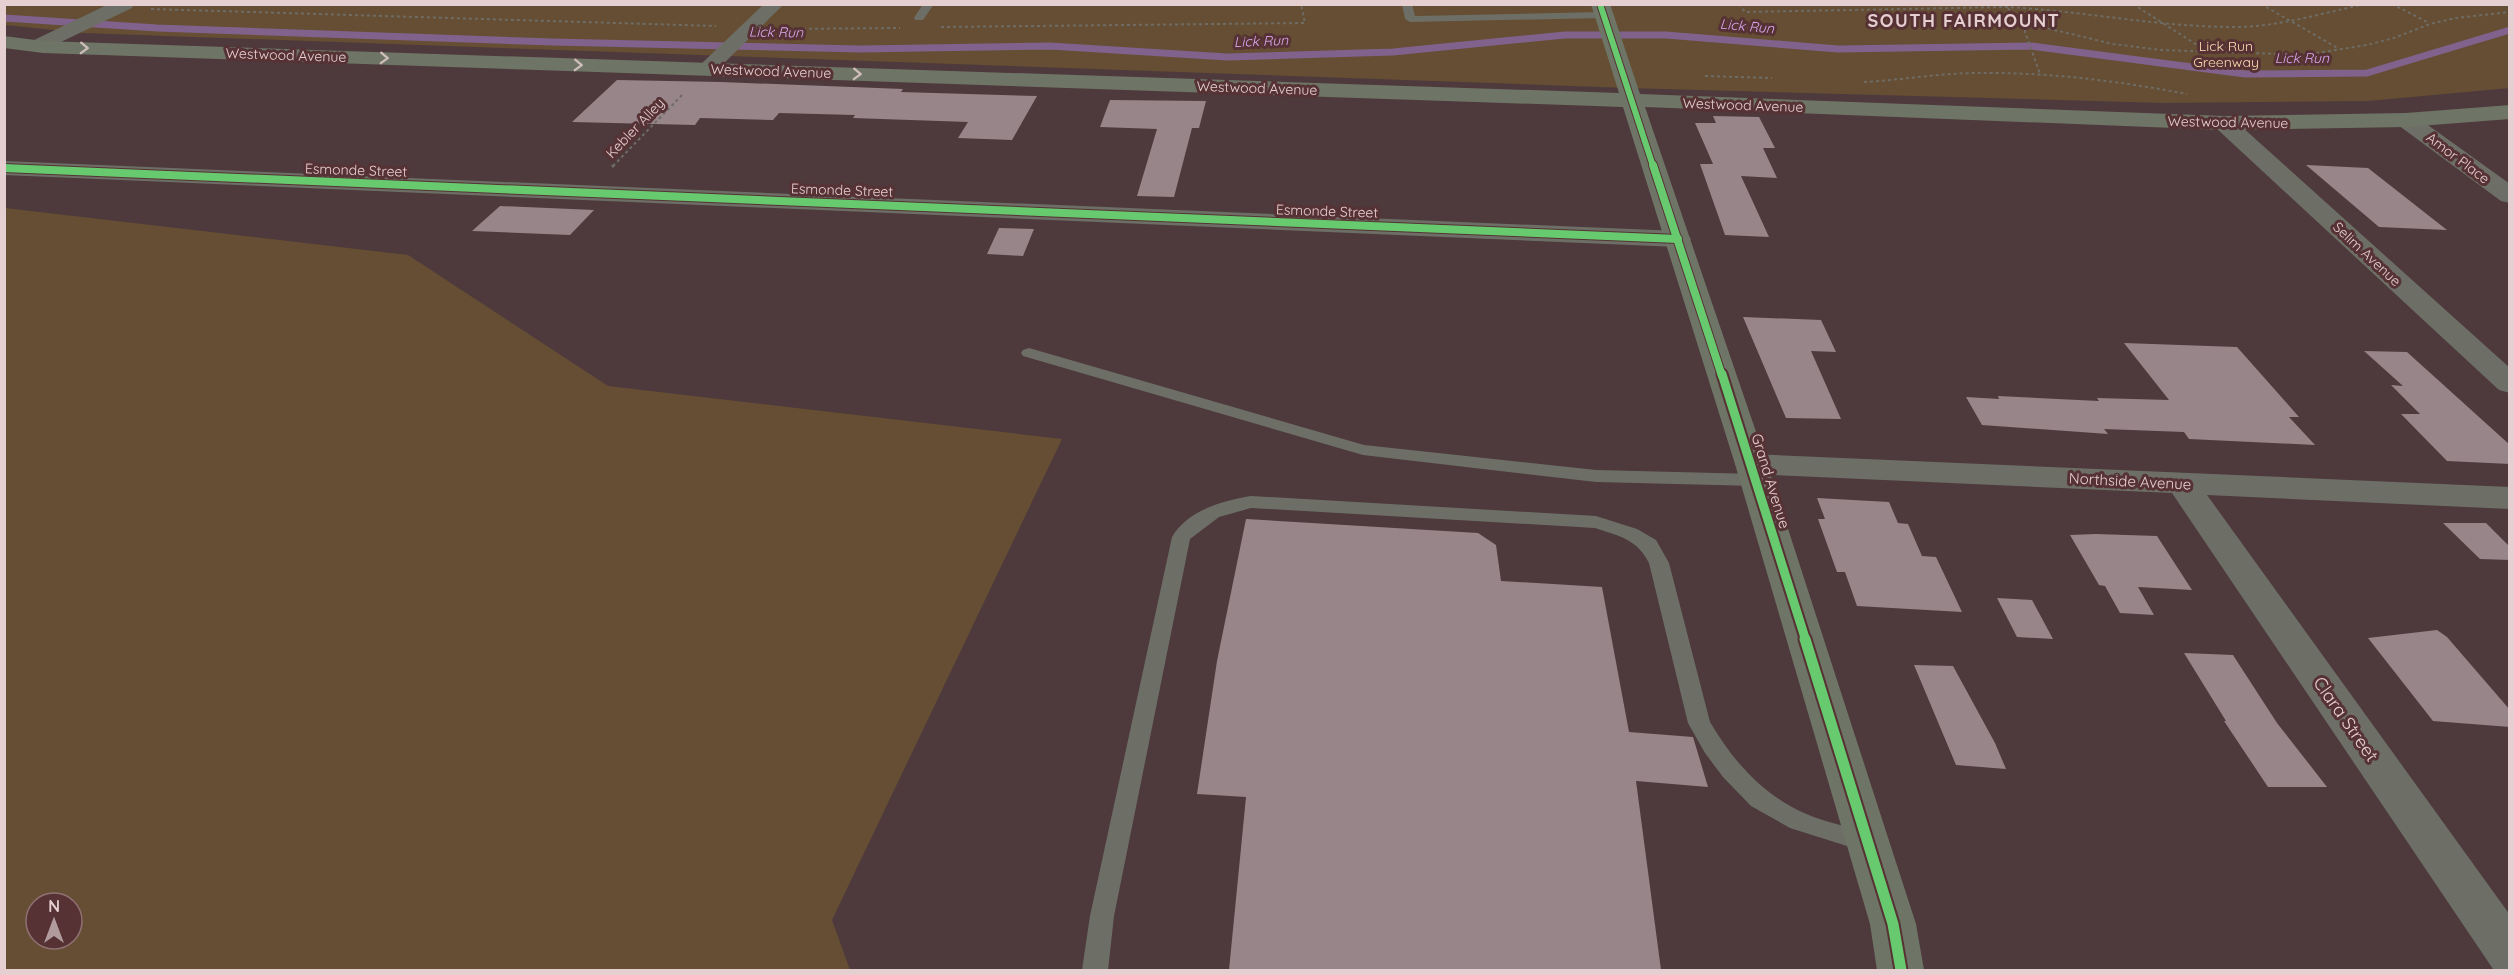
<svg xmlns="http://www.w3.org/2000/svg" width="2514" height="975" font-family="Quicksand,sans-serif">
	<rect width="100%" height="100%" fill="#4e3a3c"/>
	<g fill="#654e33" fill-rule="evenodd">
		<path d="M5,4H2509L2510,88L2368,101L2165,103L1628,88L83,33L5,25Z"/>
		<path d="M5,208L408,255L608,386L1062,439L832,920L850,970H5ZM36,903H72V939H36Z"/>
	</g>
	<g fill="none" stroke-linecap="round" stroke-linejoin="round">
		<path stroke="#80628d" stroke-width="7" d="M4,18L157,28L552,42L860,49L1050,46L1227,57L1393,52L1565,35H1666L1838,49L2031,46L2245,74L2367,73L2510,30"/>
	</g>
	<g fill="#97858a">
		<path d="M617,80L721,82L903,89L901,92L1037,96L1012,140L958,138L968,122L853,118L855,115L779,113L773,120L700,118L695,125L572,122Z"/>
		<path d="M1110,100L1206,101L1199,128H1192L1174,197L1137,196L1157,129L1100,127Z"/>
		<path d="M1713,116L1759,117L1775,148H1763L1777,178L1741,176L1769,237L1725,235L1700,164H1713L1695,123H1716Z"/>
		<path d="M2306,165L2368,168L2447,230L2379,227Z"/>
		<path d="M500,206L594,210L570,235L472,231Z"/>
		<path d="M999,228L1034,229L1023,256L987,254Z"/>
		<path d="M1743,317L1821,320L1836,352L1811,351L1841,419L1786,418Z"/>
		<path d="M2124,343L2237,347L2299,417H2289L2315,445L2189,439L2184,432L2104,429L2108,434L1982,425L1966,397L1999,399L1998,396L2099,401L2097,398L2169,400Z"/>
		<path d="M2364,351L2407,352L2510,445V464L2447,461L2401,414H2420L2391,385L2403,386Z"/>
		<path d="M1817,498L1889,502L1898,523L1908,524L1922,556L1936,557L1962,612L1857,606L1845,572H1837L1818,519H1825Z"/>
		<path d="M1246,519L1478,533L1496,545L1501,581L1602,587L1629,732L1693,737L1708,787L1636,781L1661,970H1229L1246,797L1197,794L1217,661Z"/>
		<path d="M2443,523H2486L2510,547V560L2480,559Z"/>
		<path d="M2096,534L2157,536L2192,590L2138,587L2154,615L2120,613L2105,586L2099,585L2070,535Z"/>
		<path d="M1997,598L2032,600L2053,639L2017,637Z"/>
		<path d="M2437,630L2447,637L2510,710V727L2433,721L2368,638Z"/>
		<path d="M2184,653L2233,655L2277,723L2327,787H2268L2224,721H2226Z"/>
		<path d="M1914,665L1953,666L1995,743L2006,769L1956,765Z"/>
	</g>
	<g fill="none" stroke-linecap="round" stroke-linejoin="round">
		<g stroke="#6e6c65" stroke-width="2" stroke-dasharray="3 3" stroke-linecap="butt">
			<path d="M1739,4L1745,12L2007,7C2083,11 2158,27 2235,27C2278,27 2323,13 2365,4"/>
			<path d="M2003,4L2025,23V32L2040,74"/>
			<path d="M2133,4L2208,52"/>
			<path d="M2261,4L2339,49"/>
			<path d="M2392,4L2429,23"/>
			<path d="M151,9L716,26"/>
			<path d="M2025,23L2113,44L2161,50L2280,54L2317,53L2367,45L2394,38L2430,24L2456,18L2510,12"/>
			<path d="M941,27L1305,23L1301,4"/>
			<path d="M785,29L900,28"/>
			<path d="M1705,76L1772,78"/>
			<path d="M1864,82C1902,80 1940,73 1978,73C2048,72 2118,81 2187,94"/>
			<path d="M613,166L684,93"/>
		</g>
		<path stroke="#6e6c65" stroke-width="3" stroke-dasharray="4 4" stroke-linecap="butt" d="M612,167L614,165"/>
		<g fill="#6d6f66" fill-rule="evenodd">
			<path d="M923,4H934L923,20H915L914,18Z"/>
			<path d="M1402,4H1412L1415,16L1603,12L1608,15L1603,18L1410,22L1405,19Z"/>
			<path d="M1029,348L1364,445L1596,470L1756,474L1762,476L1765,480L1762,484L1756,486L1596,482L1363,455L1023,356L1021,353L1023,350Z"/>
			<path d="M1251,496L1596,516L1637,529L1656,540L1669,563L1710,722C1733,761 1762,794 1804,813C1826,823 1852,827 1874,835L1878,842L1874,849L1866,852L1790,828L1751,806L1723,777L1705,753L1688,723L1649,563C1637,539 1619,536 1595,528L1251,508L1219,517L1190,539L1114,916L1108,970H1082L1090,916L1172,537C1188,510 1222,501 1251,496Z"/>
		</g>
		<g fill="#6d6f66" fill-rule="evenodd">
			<path d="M109,4H134L132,8L44,50H30L27,46L30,42Z"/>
			<path d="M764,4H784L714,73L707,75L700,73L697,69L700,65Z"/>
			<path d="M2406,113L2414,115L2510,184V203L2501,201L2398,125L2395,120L2398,115Z"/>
			<path d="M2224,116L2232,118L2510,368V393L2499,390L2216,128L2213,123L2216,118Z"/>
			<path d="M4,161L1678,231L1687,234L1691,239L1687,244L1678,247L4,175Z"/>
			<path d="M1751,454L2510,487V509L2207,495L2510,915V970L2493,969L2172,493L1751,474L1740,471L1735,464L1740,457Z"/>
		</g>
		<path fill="#6f7566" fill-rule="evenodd" d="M1591,4H1610L1640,94L2224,116L2406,113L2510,105V119L2406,127L2224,130L1645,107L1767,464L1916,924L1924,970H1877L1870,924L1735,464L1623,107L43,53L4,48V36L43,41L1619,93Z"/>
		<defs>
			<path id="cycleway-far3" d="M1600,4L1653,166"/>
			<g id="cycleway-far2">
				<path d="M1653,165L1722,376"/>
				<path d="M4,168L1678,239"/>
			</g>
			<path id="cycleway-far1" d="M1722,374L1806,641"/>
			<path id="cycleway" d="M1805,639L1893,924L1901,970"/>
		</defs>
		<use href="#cycleway-far3" stroke="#563235" stroke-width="8"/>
		<use href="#cycleway-far2" stroke="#563235" stroke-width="10"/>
		<use href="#cycleway-far1" stroke="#563235" stroke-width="13"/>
		<use href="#cycleway" stroke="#563235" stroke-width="15"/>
		<use href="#cycleway-far3" stroke="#67ca6e" stroke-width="6"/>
		<use href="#cycleway-far2" stroke="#67ca6e" stroke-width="8"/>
		<use href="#cycleway-far1" stroke="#67ca6e" stroke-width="9"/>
		<use href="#cycleway" stroke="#67ca6e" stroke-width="11"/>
	</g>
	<defs><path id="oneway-chevron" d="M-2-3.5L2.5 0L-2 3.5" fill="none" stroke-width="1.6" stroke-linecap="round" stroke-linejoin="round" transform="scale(1.5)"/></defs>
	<g stroke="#cebdbb">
		<use href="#oneway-chevron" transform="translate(84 48) rotate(2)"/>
		<use href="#oneway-chevron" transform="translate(384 58) rotate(2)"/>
		<use href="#oneway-chevron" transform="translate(578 65) rotate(2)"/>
		<use href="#oneway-chevron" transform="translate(857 74) rotate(2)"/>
	</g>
	<g text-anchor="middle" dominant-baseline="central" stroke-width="6" stroke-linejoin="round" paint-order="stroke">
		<g font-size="14" font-style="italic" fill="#d8a9f0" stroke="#563235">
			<text transform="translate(1747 26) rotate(5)">Lick Run</text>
			<text transform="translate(776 32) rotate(1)">Lick Run</text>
			<text transform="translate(1261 41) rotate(-2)">Lick Run</text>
			<text x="2302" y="58">Lick Run</text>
		</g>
		<g font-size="14" fill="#fcdbb1" stroke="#563235">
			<text x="2226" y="46">Lick Run<tspan x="2226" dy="16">Greenway</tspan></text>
		</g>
		<g font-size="14" fill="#e6cfd0" stroke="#563235">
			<text transform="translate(286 55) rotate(2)">Westwood Avenue</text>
			<text transform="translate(771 71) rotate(2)">Westwood Avenue</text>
			<text transform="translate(1257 88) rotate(2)">Westwood Avenue</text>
			<text transform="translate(1743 105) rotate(2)">Westwood Avenue</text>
			<text transform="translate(2228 122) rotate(1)">Westwood Avenue</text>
			<text transform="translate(635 128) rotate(-46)">Kebler Alley</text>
			<text transform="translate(2458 158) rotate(37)">Amor Place</text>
			<text transform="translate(356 170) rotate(2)">Esmonde Street</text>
			<text transform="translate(842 190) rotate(2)">Esmonde Street</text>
			<text transform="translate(1327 211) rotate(2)">Esmonde Street</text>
			<text transform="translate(2367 254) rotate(43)">Selim Avenue</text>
		</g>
		<g font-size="15" fill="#e6cfd0" stroke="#563235">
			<text transform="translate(1771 481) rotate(73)">Grand Avenue</text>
			<text transform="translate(2130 481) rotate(3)">Northside Avenue</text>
		</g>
		<g font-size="18" font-weight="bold" letter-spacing="1.5" fill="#e6cfd0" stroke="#563235">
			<text x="1964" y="20">SOUTH FAIRMOUNT</text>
		</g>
		<g font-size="18" fill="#e6cfd0" stroke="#563235">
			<text transform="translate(2346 719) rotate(55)">Clara Street</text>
		</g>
	</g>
	<rect width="2514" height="975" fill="none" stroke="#e6cfd0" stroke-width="12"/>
	<g transform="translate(54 921)"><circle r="28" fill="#563235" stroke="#907173" stroke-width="1.5"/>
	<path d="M0-4.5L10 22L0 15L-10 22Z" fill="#b19b9c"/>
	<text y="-9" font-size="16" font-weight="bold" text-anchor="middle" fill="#e6cfd0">N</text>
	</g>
</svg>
